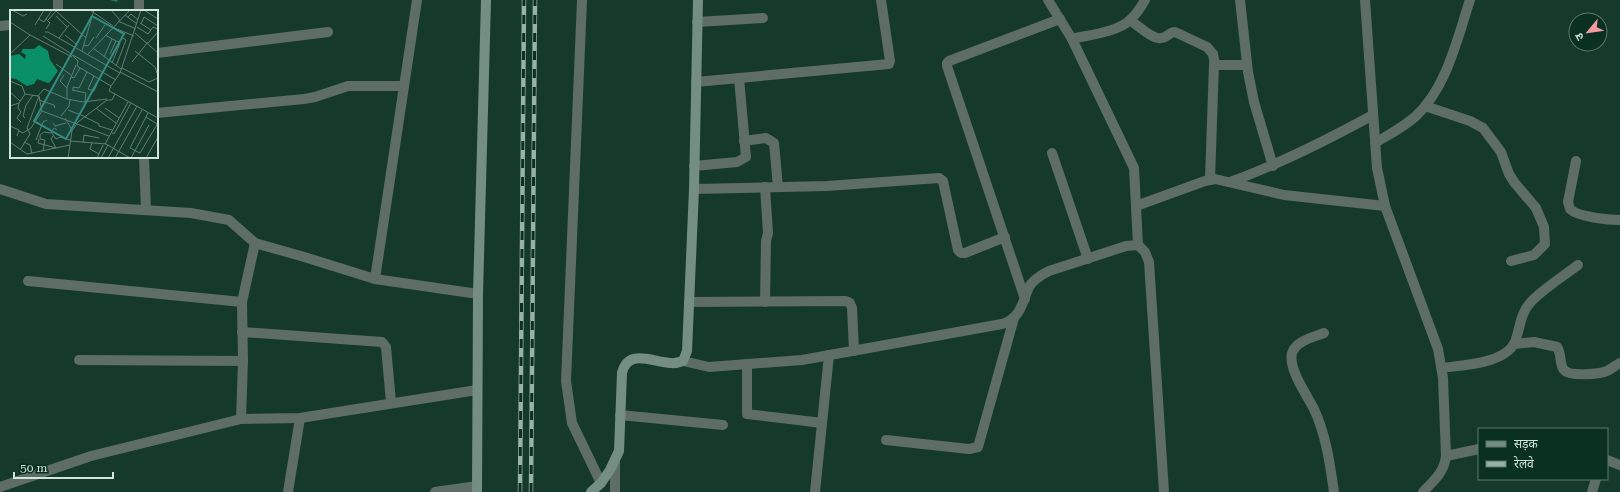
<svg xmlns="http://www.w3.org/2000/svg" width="1620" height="492" font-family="'Roboto Serif','Noto Sans Devanagari',serif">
	<rect width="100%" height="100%" fill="#153a2c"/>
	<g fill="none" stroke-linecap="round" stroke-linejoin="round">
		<g stroke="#5e6d66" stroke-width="10">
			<path d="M58,0V11"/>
			<path d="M139,0V11"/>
			<path d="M582,0L566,381L572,423L601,483"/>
			<path d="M1048,0L1072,39L1134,168L1138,245"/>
			<path d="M1240,0L1248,72L1254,102L1273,166"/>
			<path d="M1365,0L1377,168L1385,206L1438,349L1443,378L1446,456C1444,473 1434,480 1423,492"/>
			<path d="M1130,20C1137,25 1153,40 1161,38C1167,38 1169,32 1175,32L1207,47L1213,54L1215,65H1246"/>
			<path d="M697,22L763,18"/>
			<path d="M0,26L11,25"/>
			<path d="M1072,39C1088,35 1118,32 1130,20C1137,14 1141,7 1145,0"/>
			<path d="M157,53L328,32"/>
			<path d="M696,82L889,64L890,61L881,0"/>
			<path d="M1425,106L1470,121L1483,128L1501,152L1509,174L1514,182L1536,208L1544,227L1545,244L1534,255L1511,261"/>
			<path d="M157,113L304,99L315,97L348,86H403"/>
			<path d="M744,141L766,138L774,143L778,187"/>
			<path d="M1375,143C1388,135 1404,127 1416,116C1447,87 1457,39 1470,0"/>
			<path d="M1052,153L1088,259"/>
			<path d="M144,157L146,210"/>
			<path d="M1576,161L1568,202L1570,209C1578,217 1608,220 1620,220"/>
			<path d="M694,166L737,162L746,157L739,78"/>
			<path d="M1210,179L1214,64"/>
			<path d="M1230,182C1280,164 1327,140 1373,115"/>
			<path d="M694,189L827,186L939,178L943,181L958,250L961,253H965L1005,237"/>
			<path d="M1136,206L1205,181L1215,179L1284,195L1385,206"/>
			<path d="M375,279L417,0"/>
			<path d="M28,281L242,302"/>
			<path d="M1025,299L947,66V63L949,61L1060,19"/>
			<path d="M689,302L846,301L850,303L852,308L854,351"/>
			<path d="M765,302L766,241L768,233L765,187"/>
			<path d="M242,332L382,342L386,347L391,402"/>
			<path d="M1324,333C1313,337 1296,341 1292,353C1288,369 1307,395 1314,409C1326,435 1330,464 1334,492"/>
			<path d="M1514,344L1534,342L1557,347C1562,354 1559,364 1564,370C1570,377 1599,374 1607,371C1611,369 1616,365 1620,363"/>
			<path d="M79,360L243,361"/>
			<path d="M747,364V414L822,423"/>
			<path d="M1442,368C1462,365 1505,364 1515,342C1520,329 1520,314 1530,303C1540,291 1565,275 1578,265"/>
			<path d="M620,415L723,425"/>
			<path d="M241,419L243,361L242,302L255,243"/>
			<path d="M886,440L969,449L978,447L1014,318"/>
			<path d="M1446,456L1479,449"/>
			<path d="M1607,460L1620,465"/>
			<path d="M615,462V492"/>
			<path d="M0,487L91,456L241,419L300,418L477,390"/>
			<path d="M288,492L300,418"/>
			<path d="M435,492L477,486"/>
			<path d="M815,492L829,355"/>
			<path d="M1592,492L1596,479"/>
		</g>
		<g stroke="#5e6d66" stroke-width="10">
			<path d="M0,189L46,204L191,213L229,220L255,243L301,256L375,279L478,294"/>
			<path d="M683,361L709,367L802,360L1002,324C1021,318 1022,303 1029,287C1033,280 1041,275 1049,271L1126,246L1138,245L1145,252L1149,262L1164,492"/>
		</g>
		<g stroke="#758e83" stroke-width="10">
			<path d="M477,492L478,294L486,0"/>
			<path d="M591,492L601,483L610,470L619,451L622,373C628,348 652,362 671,363C675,364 679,362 683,361L687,351L694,189L698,0"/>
		</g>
		<defs>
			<g id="rail">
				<path d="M520,492L524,0"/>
				<path d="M531,492L535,0"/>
			</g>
		</defs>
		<use href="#rail" stroke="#99b2a8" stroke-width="4.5"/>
		<use href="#rail" stroke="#0a3022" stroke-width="3" stroke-dasharray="9" stroke-linecap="butt"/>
	</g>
	<path fill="#29785c" d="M110,0H118L117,2Z"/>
	<g transform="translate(10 10)">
		<rect width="148" height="148" fill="#153a2c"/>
		<path d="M29,35L38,41L40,50L48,61L40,72L38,73L27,69L24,74L17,76L6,69L0,68V46L9,44L15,49L16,45L11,42L13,39H24Z" fill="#0a9069"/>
		<path fill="none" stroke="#607e72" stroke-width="1" d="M2,0L13,6L17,4M45,0L76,28M80,0L103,16M101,0L110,10M134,0L148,9M115,5L127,14M46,6L57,17M118,7L121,4L128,10M29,9L34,12L42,0M38,10L46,1M108,11L126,19M0,12L20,25M130,13L141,20M131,14L134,7L148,16M25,15L34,0M102,17L124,26M127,17L138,24L143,17L148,19M36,19L40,13L36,9M35,22H38L110,63L131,0M125,23L148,43M55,25L66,34L65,37M95,25L110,33L102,53M33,26L60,43L68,51L67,56L101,76L99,81L105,84L102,90H97L68,112L62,121L58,148M49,28L59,15M86,28L95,15M138,33L148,22M74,35L78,36L84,27M83,38L111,59M72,41L84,0M125,41L145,57L148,66M0,44L20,25L62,47M78,44L120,0M100,44L106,31M63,45L106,70M94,47L102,29M122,52L138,32M46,54L61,65M106,56L116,30L111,27M112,58L139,72L148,68M110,62L148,82M54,65L50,71L57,78M84,66L78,79L84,81L87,74M61,67L64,68L70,58M0,71L12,76L15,84M101,76L110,63M62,80L76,83L75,92M63,80V77L69,78L77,62M0,82L10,91M105,84L148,108M29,86L32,101L99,126M57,89L73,92L97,89M29,90L44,95L45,98M9,93L8,98L11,102L7,108L11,112M0,96L9,93L15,84L28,86L34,79L57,89V77L66,55M86,98L106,113M95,98L109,108M58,100L76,107M138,103L120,138L130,143L148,113M51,106L59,96L60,90M75,107L89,114V116L102,120M136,107L147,114M15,108L13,106L16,95L23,85M55,108L62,120M43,113L45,116L56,113M0,116L9,120L7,126M47,120L44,118L41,122L46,129L50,127L60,130M9,121L13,123L21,118L32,101M101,122L104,124L121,93M43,126L41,129L46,138M29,129L28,133L46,138M26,130L33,112L37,110M60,131L96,134L120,148M0,132L17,144L60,135M14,132L20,135L22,144M73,133L74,125L89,128M82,133L80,139L89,144M95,134L118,92M10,140L20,124L17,118L29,86M33,141L35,130L30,129V125L34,122L41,123M87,148L93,135M91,148L98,135M98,148L127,96M105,148L132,100M121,148L139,115M136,148L148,127"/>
		<path fill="#368c84" fill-opacity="0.15" stroke="#368c84" stroke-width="2" d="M82,6L114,24L56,129L24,111Z"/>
		<rect width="148" height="148" fill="none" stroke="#d1e5dc" stroke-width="2"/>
	</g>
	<rect x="1478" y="428" width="130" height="52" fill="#0a3022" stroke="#5a786c"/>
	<rect x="1486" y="441" width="20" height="6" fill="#758e83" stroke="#5a786c"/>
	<text x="1514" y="448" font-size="12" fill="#d1e5dc">सड़क</text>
	<rect x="1486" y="461" width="20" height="6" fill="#99b2a8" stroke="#5a786c"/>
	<text x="1514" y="468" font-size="12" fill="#d1e5dc">रेलवे</text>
	<g transform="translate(1588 32) rotate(241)"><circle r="19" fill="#0a3022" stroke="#5a786c"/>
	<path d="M0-3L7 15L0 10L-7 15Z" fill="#f49aa0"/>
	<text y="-6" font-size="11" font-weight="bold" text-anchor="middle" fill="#d1e5dc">उ</text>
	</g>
	<path d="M14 472v6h99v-6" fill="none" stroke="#d1e5dc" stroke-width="2"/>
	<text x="20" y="472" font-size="12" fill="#d1e5dc" stroke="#0a3022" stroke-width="3" paint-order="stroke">50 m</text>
</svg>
